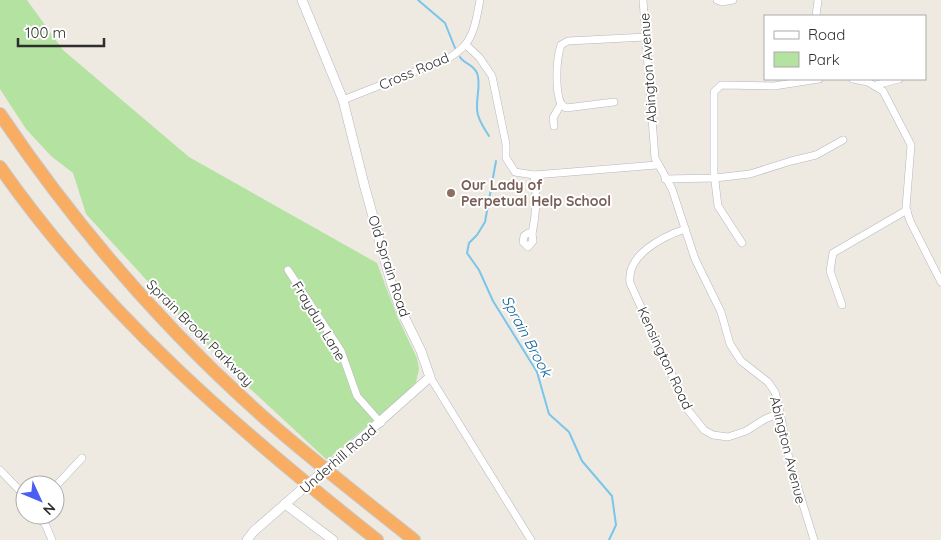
<svg xmlns="http://www.w3.org/2000/svg" width="941" height="540" font-family="Quicksand,sans-serif">
	<rect width="100%" height="100%" fill="#eeeae1"/>
	<path fill="#b3e2a1" d="M0,0H27L63,50L189,157L377,263L397,316L417,358L419,369L416,382L408,391L327,460L245,384L184,321L86,214L73,173L51,156L26,129L0,89Z"/>
	<g fill="none" stroke-linecap="round" stroke-linejoin="round">
		<g stroke="#7ac5eb" stroke-width="2">
			<path d="M418,0L445,23L455,48"/>
			<path d="M460,57C464,64 473,64 477,73C482,86 474,102 478,115C480,122 485,130 489,136"/>
			<path d="M496,161L485,222L477,235L469,243L467,253L479,270L493,301L537,372L549,414L569,432L582,461L612,496L616,525L609,540"/>
		</g>
		<defs>
			<g id="minor">
				<path d="M643,0L655,158L672,189L695,259L721,312L730,344L741,361L768,382L775,392L779,407L789,459L814,540"/>
				<path d="M717,0L722,2L733,0"/>
				<path d="M816,16L818,0"/>
				<path d="M466,45L479,57L492,76L506,144V158L515,172L534,175L657,165"/>
				<path d="M853,79L868,82L883,91L911,145L906,208L910,221L941,282"/>
				<path d="M876,85L899,79"/>
				<path d="M343,100L449,58C455,54 461,50 465,45C475,33 477,15 480,0"/>
				<path d="M561,104C555,91 556,59 561,45L568,41L646,37"/>
				<path d="M561,104L566,108L614,102"/>
				<path d="M554,126L553,118L561,104"/>
				<path d="M665,179L715,178L750,174L791,161L816,155L843,140"/>
				<path d="M685,229C662,237 626,255 630,283L688,410L704,430L713,435L728,437L746,431L765,419L780,413"/>
				<path d="M528,233L532,234L533,241L528,247L523,242L524,236Z"/>
				<path d="M532,234C536,214 538,196 534,175"/>
				<path d="M742,243L718,206L714,173V92L721,85L774,86L819,79"/>
				<path d="M288,270L341,351L357,396L381,423"/>
				<path d="M842,305L830,271L833,253L907,210"/>
				<path d="M430,377L531,540"/>
				<path d="M0,470L25,496"/>
				<path d="M55,487L82,458"/>
				<path d="M39,515L46,526L52,540"/>
			</g>
			<g id="tertiary">
				<path d="M302,0L343,100L364,184L391,282L400,308L421,351L430,377L331,465"/>
				<path d="M285,504L333,540"/>
				<path d="M247,540L254,531L300,491"/>
			</g>
			<g id="motorway">
				<path d="M0,114C76,227 166,331 268,421C315,462 365,501 414,540"/>
				<path d="M0,167C102,313 238,430 377,540"/>
			</g>
		</defs>
		<use href="#minor" stroke="#b5b6c0" stroke-width="8"/>
		<use href="#tertiary" stroke="#b5b6c0" stroke-width="10"/>
		<use href="#motorway" stroke="#c9c9c9" stroke-width="14"/>
		<use href="#minor" stroke="#fff" stroke-width="7"/>
		<use href="#tertiary" stroke="#fff" stroke-width="9"/>
		<use href="#motorway" stroke="#f8ad63" stroke-width="12"/>
		<defs>
			<path id="tertiary-bridge" d="M300,491L331,465"/>
		</defs>
		<use href="#tertiary-bridge" stroke="#b5b6c0" stroke-width="10" stroke-linecap="butt"/>
		<use href="#tertiary-bridge" stroke="#fff" stroke-width="9"/>
	</g>
	<circle fill="#8d6e63" stroke="#fff" stroke-width="2" cx="451" cy="193" r="5"/>
	<g text-anchor="middle" dominant-baseline="central" stroke-width="4" stroke-linejoin="round" paint-order="stroke">
		<g font-size="14" fill="#2e2e2e" stroke="#fff">
			<text transform="translate(648 68) rotate(-94)">Abington Avenue</text>
			<text transform="translate(414 71) rotate(-23)">Cross Road</text>
			<text transform="translate(389 266) rotate(72)">Old Sprain Road</text>
			<text transform="translate(319 321) rotate(59)">Fraydun Lane</text>
			<text transform="translate(200 333) rotate(45)">Sprain Brook Parkway</text>
			<text transform="translate(665 358) rotate(65)">Kensington Road</text>
			<text transform="translate(788 450) rotate(76)">Abington Avenue</text>
			<text transform="translate(338 459) rotate(-41)">Underhill Road</text>
		</g>
		<g font-size="14" font-weight="bold" fill="#785e54" stroke="#fff" text-anchor="start">
			<text x="461" y="185">Our Lady of<tspan x="461" dy="16">Perpetual Help School</tspan></text>
		</g>
		<g font-size="15" font-style="italic" fill="#13649c" stroke="#fff">
			<text transform="translate(527 336) rotate(62)">Sprain Brook</text>
		</g>
	</g>
	<rect x="764" y="15" width="162" height="65" fill="#ffffff" stroke="#ababab"/>
	<rect x="774" y="31" width="25" height="8" fill="#ffffff" stroke="#ababab"/>
	<text x="808" y="40" font-size="15" fill="#2e2e2e">Road</text>
	<rect x="774" y="52" width="25" height="15" fill="#b3e2a1" stroke="#ababab"/>
	<text x="808" y="65" font-size="15" fill="#2e2e2e">Park</text>
	<g transform="translate(40 500) rotate(134)"><circle r="24" fill="#ffffff" stroke="#ababab"/>
	<path d="M0-4L9 19L0 12L-9 19Z" fill="#4a5ef3"/>
	<text y="-8" font-size="14" font-weight="bold" text-anchor="middle" fill="#2e2e2e">N</text>
	</g>
	<path d="M18 38v8h86v-8" fill="none" stroke="#2e2e2e" stroke-width="2.5"/>
	<text x="25" y="38" font-size="15" fill="#2e2e2e" stroke="#ffffff" stroke-width="4" paint-order="stroke">100 m</text>
</svg>
